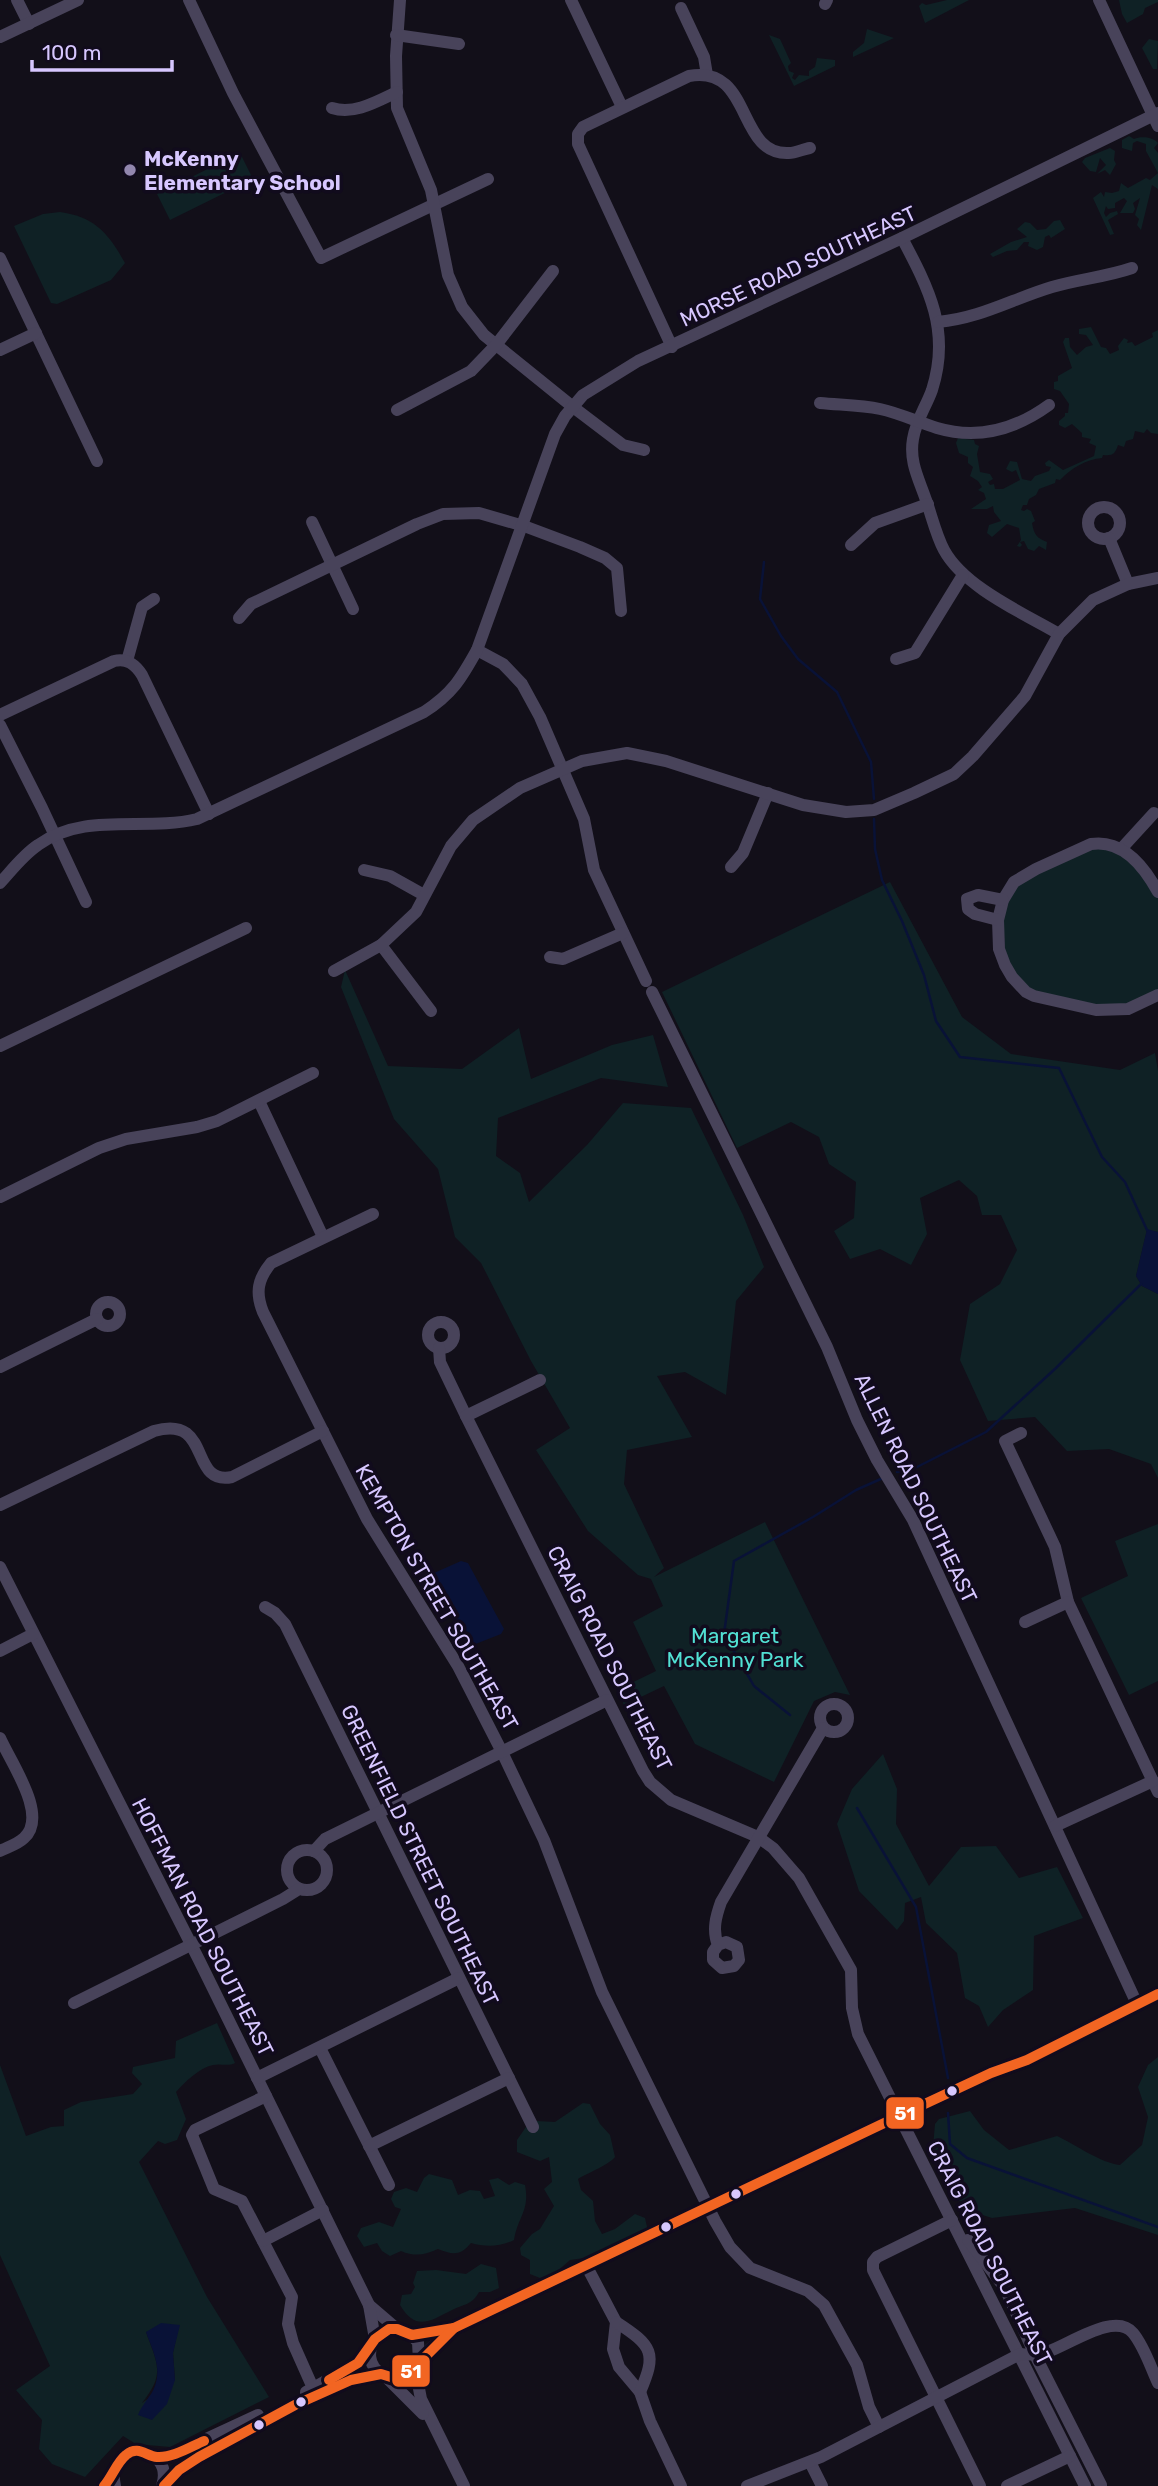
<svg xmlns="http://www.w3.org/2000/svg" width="1158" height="2486" font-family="Rubik,sans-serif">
	<rect width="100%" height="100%" fill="#120f19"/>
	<g fill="#0f2125" fill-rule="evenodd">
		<path d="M947,0H969L925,23L919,6L922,3L926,5Z"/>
		<path d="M1119,0H1158V2L1145,8L1143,14L1127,23L1122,14Z"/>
		<path d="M867,29L894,38L853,57V52L864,43Z"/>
		<path d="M769,35L780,39L791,63L788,66L789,71L794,73L792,78L795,80L799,75L809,76V71L815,67L817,58L835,60V66L794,86Z"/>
		<path d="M1149,39L1158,41L1157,69H1153L1142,48Z"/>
		<path d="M1129,136L1134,139C1141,136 1153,137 1158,143L1154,148L1158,153V189L1152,185L1141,230L1137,225L1139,219L1135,215L1140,198L1133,203L1135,209L1133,213H1120L1127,201L1124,198L1115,203V208L1108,209L1106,206L1104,213L1106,217L1110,213L1117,211L1118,214L1108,220L1114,234L1110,235L1093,198L1101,192L1104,197L1105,192L1112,193L1119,191L1121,183L1128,188L1146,178L1150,180L1158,173L1146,151V144L1137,141L1133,143L1132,151L1122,148V140Z"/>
		<path d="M1110,148L1115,151L1114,160L1116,164L1110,175L1105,170L1097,174L1106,165L1100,158L1096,172L1090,171L1082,162L1085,158Z"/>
		<path d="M240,153L253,179L170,220L157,194Z"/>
		<path d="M60,212C95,217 108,233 125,263L111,280L57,304L51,303L14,226L43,214Z"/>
		<path d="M1060,220L1065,229L1051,238L1049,235L1045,237L1043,247L1037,250L1028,246L1029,242H1024L1017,250L1007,251L993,257L990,254L1011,242L1027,237L1017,229L1025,222L1030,223L1037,230L1046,229L1054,221Z"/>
		<path d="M1091,327L1101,347L1106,348L1110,354L1119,350L1118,346L1124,338L1128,340L1127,343L1132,342L1135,346L1153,337L1152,333L1158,330V434L1151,433L1147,429L1144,433L1135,431L1133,439L1126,441L1124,447L1118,445C1115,454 1113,456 1103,455L1102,458C1087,459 1071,468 1060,480L1056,479L1055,483L1039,489L1036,495L1029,499L1027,505H1023L1021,510L1024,511L1027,509L1031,511L1035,521L1032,523C1034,535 1037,538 1047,542L1046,550L1039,546L1034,551L1028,549L1024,541L1020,542L1022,545L1020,547L1017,546L1021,540L1019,528L1007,524L992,537L987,533L989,525L1001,521L994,512L993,506L987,509H971L986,499L984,493L978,490L982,487L978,481L970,476L973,467L968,463V457L959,453L956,443L958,438L974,440L975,444L979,446L977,454L980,472L990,474L993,479L988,482L990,485L994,484L995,489H1003L1020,480L1016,470L1012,472L1006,469L1010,461L1017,462L1022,479L1031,481L1035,476L1049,471L1051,467L1046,466L1045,463L1049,460L1063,470L1094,456L1096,446L1089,443L1091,439L1082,437V433L1072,424L1065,428L1059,425V421L1065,416V413H1068L1069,404L1060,391L1054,389V382L1058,381V376L1072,368L1063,342L1065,338H1069L1070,347L1077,355L1086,347L1093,345L1086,335L1079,334V329Z"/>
		<path d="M1091,844L1122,848L1158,892V995L1128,1009L1034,996L1005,965L1003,900L1014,882Z"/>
		<path d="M890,882L962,1017L1011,1054L1120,1070L1155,1053L1158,1071V1232L1147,1230L1136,1276L1142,1286L1158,1294V1478L1151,1464L1109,1449L1067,1451L1035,1417L988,1421L960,1360L970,1304L1000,1284L1017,1250L1001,1215H982L977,1196L959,1180L920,1198L927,1234L911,1265L880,1249L850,1259L834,1231L854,1218L856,1182L829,1164L819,1137L791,1122L737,1148L662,992Z"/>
		<path d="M345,970L388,1066L462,1069L519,1028L531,1079L612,1045L653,1035L668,1087L601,1078L498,1118L496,1156L520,1173L529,1202L587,1145L623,1103L691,1108L743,1215L764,1267L736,1301L726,1395L685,1372L657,1376L692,1437L627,1450L624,1484L664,1568L654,1577L765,1522L850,1695L835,1692L814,1701L774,1782L695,1744L664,1686L624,1705L617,1690L656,1671L633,1622L663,1606L651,1579L638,1575L588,1531L536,1450L570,1428L531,1361L481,1263L455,1237L438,1169L394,1119L341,987Z"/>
		<path d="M1158,1524V1681L1129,1695L1081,1598L1128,1576L1115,1541Z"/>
		<path d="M883,1754L897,1789L896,1824L929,1886L961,1847L996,1846L1019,1878L1057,1867L1083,1918L1034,1936L1033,1990L1003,2010L988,2027L979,2006L965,1998L957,1953L926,1923L921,1897L905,1903L904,1921L897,1930L859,1891L837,1824L852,1789Z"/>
		<path d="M217,2023L235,2063C227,2067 222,2063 213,2065C199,2068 185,2082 176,2092L186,2119L177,2140L165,2144L158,2141L139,2162L207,2297L269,2397L170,2447L136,2444L123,2436L85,2477L52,2464L39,2449L42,2420L16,2390L50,2366L0,2255V2065L26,2136L51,2127L64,2126V2110L81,2102L133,2094L142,2084L132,2073L133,2067L175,2058L176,2041ZM179,2325L173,2353L175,2380L142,2403C165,2374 158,2365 146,2332Z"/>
		<path d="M1158,2057V2235L1075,2208L992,2218L973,2212L954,2196L933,2147L935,2124L939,2119L970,2111L984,2130L1009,2150L1057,2136C1076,2145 1101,2163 1120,2165L1142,2145L1148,2117L1138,2087L1148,2065Z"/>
		<path d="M583,2103L590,2104L600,2124L610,2135L615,2157C610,2164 588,2173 578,2179L581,2190L593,2201L595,2221L602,2234L615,2229L635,2214L645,2218L649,2236L591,2257L570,2260L555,2273L540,2278L530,2274V2260L521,2255L520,2248L532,2234L540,2229L554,2206L544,2189L552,2182L549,2157L540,2161L517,2152V2140L526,2127H531L537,2121L555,2122Z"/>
		<path d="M429,2174L452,2180L458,2195L470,2190L480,2191L484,2199L495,2196L489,2180L498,2178L509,2185L515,2182L525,2185C530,2211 518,2216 514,2240C500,2247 485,2247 471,2243C460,2256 453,2255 438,2249C425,2255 415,2257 401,2251L390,2256L382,2251L377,2243L364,2247L357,2236L361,2228L379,2222L393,2227L401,2209L395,2207L391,2199L394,2192L406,2188L417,2192L424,2178Z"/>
		<path d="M481,2264L496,2268L499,2288L490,2292H479C472,2305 464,2304 452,2310C430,2321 416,2332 400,2305L402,2295L411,2294L415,2287L413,2283L417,2271L436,2270L466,2274Z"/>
	</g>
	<g fill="#091237">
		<path d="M1147,1229L1158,1232V1294L1142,1286L1136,1276Z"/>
		<path d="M461,1561L468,1563L504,1629L501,1634L473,1645L465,1642L433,1580L434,1573Z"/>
		<path d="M161,2323L180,2325L173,2353L175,2380L167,2404L152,2420L138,2415C142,2404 151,2397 155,2386C162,2367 152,2349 146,2332Z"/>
	</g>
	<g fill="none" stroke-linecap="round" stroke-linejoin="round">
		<g stroke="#091237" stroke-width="2.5">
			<path d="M764,562L760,599L781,636L798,659L837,692L871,762L874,799"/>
			<path d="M874,819L875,849L882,880L902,921L924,975L936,1021L960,1057L1059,1068L1102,1157L1125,1182L1147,1230"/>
			<path d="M897,1472L915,1468L986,1432L1056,1368L1141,1284"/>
			<path d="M790,1715L754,1686L724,1634L734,1561L813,1517L856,1490L883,1478"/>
			<path d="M857,1808L916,1907L948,2078"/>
			<path d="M948,2113L950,2144L967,2158L1158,2227"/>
		</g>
		<g stroke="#48435a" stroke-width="12">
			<path d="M17,0L29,24"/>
			<path d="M189,0L233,93L321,258L488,179"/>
			<path d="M400,0L396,56L397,108L431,190L448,275L462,307L484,335L573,407L623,445L644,450"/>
			<path d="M571,0L622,107"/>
			<path d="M1099,0L1158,126"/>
			<path d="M825,4L827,0"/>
			<path d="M681,8L704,57L707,75"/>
			<path d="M396,35L459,44"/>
			<path d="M0,37L78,0"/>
			<path d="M332,108C354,115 376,102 397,92"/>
			<path d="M902,238C929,289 951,331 932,390C926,407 916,420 913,439C909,462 919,479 926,500C932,517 936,535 944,550C964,587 1023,613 1059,634"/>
			<path d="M0,258L97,461"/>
			<path d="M938,322C981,318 1012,299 1052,287C1079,279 1106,277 1132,268"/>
			<path d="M672,347L578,144V134L583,127L689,76C753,64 736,156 789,153C796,153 803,149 810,148"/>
			<path d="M0,350L36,333"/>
			<path d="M820,403C840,405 861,405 880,409C899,413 918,422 937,428C978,440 1016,429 1049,405"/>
			<path d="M397,410L471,371L496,345L553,271"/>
			<circle cx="1104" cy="523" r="16"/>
			<path d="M312,522L353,609"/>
			<path d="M1109,538L1128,584"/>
			<path d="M851,545L875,523L928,504"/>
			<path d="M239,618L251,604L417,524L443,514L479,513L524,526L580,547L605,558L617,568L621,611"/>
			<path d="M477,650L503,664L522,684L540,717L584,819L594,870L646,981"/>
			<path d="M896,659L915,653L963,575"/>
			<path d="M127,661L142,607L154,599"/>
			<path d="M0,715L114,661C127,658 135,664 142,675L209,814"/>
			<path d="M0,725L42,808L86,902"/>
			<path d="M1122,848L1154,813"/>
			<path d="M731,867L743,853L768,793"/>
			<path d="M364,870L390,876L424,895"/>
			<path d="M0,883C12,870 23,855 38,845C85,811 144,832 197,819L424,712C452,694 461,679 477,650L555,434L565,416L583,395L638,361L902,238L1158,113"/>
			<path d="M1158,892C1144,866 1123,839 1091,844L1036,869L1014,882L1003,900L998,920L999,949L1005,965L1012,977L1026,992L1034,996L1096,1010L1128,1009L1158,995"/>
			<path d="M998,920L975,914L968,909L967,899L978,895L1003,900"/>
			<path d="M381,945L431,1011"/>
			<path d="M550,957L563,959L623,933"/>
			<path d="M334,971L381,945L416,912L451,846L473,820L520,788L582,761L627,753L666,761L803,805L846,812L874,810L914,793L954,774L973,756L1025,696L1059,634L1093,600L1128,584L1158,578"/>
			<path d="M652,992L827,1347L857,1420L877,1460L913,1520L1137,2004"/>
			<path d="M0,1046L246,928"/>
			<path d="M259,1101L323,1237"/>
			<path d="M0,1197L99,1148L126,1139L197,1127L217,1121L313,1073"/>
			<path d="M373,1214L271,1263C258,1279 255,1292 263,1312L367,1519L458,1666L502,1752L544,1840L602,1992L715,2221L730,2247L750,2268L808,2291L824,2305L857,2365L869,2407L879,2427"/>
			<circle cx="108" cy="1314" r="12"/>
			<circle cx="441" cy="1335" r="13"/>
			<path d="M439,1348L440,1362L466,1416L643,1771L650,1782L671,1800L758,1837L773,1848L799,1878L851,1970L852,2008L858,2034L1085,2486"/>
			<path d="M0,1367L97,1319"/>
			<path d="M466,1416L540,1380"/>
			<path d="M1021,1433L1005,1441L1055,1547L1068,1602L1158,1792"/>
			<path d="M0,1505L154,1431C213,1414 188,1486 232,1477L323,1431"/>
			<path d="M0,1567L199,1960L369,2305L397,2329"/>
			<path d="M265,1607L275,1613L285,1624L533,2127"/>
			<path d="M1025,1622L1068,1602"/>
			<path d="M0,1651L33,1634"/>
			<circle cx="834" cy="1718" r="14"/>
			<path d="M0,1738C11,1763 49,1816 24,1838C18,1844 8,1847 0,1851"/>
			<path d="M1055,1826L1153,1781"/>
			<circle cx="307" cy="1870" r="20"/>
			<path d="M314,1851L325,1839L607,1700"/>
			<path d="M718,1945L726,1942L737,1947L739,1960L734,1966L722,1968L713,1960V1952L718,1945C712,1930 716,1916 721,1902L823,1728"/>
			<path d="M74,2003L283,1899L299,1889"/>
			<path d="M320,2048L389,2185"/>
			<path d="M257,2078L459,1978"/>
			<path d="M266,2096L195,2130L192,2135L214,2189L242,2201L292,2297L288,2324L293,2343L313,2388"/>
			<path d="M369,2146L509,2078"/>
			<path d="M952,2220L877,2257L873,2262V2270L980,2486"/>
			<path d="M968,2240L1005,2288L1035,2355L1101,2485"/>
			<path d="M263,2241L323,2210"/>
			<path d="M586,2265L616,2322L613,2349L619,2367L640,2392L650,2421L681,2486"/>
			<path d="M369,2305L375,2339"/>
			<path d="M616,2322C653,2346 657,2353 640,2392"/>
			<path d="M412,2335L454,2328"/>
			<path d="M419,2362L418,2342C387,2306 350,2356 383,2375C389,2379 397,2379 404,2376C415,2372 421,2358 430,2349C437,2342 446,2335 454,2328L899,2116L991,2073L1027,2060L1158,1994"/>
			<path d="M415,2368L421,2399L464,2486"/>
			<path d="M387,2378L423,2414"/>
			<path d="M306,2392L358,2363L371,2347"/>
			<path d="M156,2457L176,2453L258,2415"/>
			<path d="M810,2462L822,2486"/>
			<path d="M115,2486C104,2438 176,2443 162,2486"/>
			<path d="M164,2486L179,2470L251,2427L351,2380L381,2374"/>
			<path d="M747,2486L821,2457L1020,2354C1029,2355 1038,2355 1047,2352C1069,2345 1115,2311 1133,2333C1144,2346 1151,2368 1158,2383"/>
			<path d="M1007,2486L1070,2456"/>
		</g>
		<defs>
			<g id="bus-1">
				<path d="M329,2380L358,2363L375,2339L389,2329H397L412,2335L454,2328"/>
				<path d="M104,2486C112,2477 117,2462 126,2455C138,2445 146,2456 157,2457C173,2458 190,2447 204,2441"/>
				<path d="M164,2486L179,2470L199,2457L295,2405L351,2380L381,2374L394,2378L406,2376L454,2328L899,2116L991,2073L1027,2060L1158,1994"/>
			</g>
		</defs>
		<use href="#bus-1" stroke="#110b1d" stroke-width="16"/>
		<use href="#bus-1" stroke="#f26522" stroke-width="10"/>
	</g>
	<circle fill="#9287ae" stroke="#110b1d" stroke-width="2.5" cx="130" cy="170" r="7"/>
	<g fill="#d7c7ff" stroke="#110b1d" stroke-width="2.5">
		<circle cx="952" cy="2091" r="6"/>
		<circle cx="736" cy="2194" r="6"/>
		<circle cx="666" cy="2227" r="6"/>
		<circle cx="301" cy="2402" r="6"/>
		<circle cx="259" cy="2425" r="6"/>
	</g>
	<g text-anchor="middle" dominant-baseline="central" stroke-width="7" stroke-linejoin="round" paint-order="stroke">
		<g font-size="21" font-weight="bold" fill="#d7c7ff" stroke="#110b1d" text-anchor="start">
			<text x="144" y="158">McKenny<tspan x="144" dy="24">Elementary School</tspan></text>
		</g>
		<g font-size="21" fill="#d7c7ff" stroke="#110b1d">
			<text transform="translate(798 266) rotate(-25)">MORSE ROAD SOUTHEAST</text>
			<text transform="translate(916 1488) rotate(64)">ALLEN ROAD SOUTHEAST</text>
			<text transform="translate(437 1597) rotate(60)">KEMPTON STREET SOUTHEAST</text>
			<text transform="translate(610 1658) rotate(63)">CRAIG ROAD SOUTHEAST</text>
			<text transform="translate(420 1855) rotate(64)">GREENFIELD STREET SOUTHEAST</text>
			<text transform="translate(203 1927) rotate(63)">HOFFMAN ROAD SOUTHEAST</text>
			<text transform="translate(990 2253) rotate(63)">CRAIG ROAD SOUTHEAST</text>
		</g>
		<g font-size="21" fill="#52e0d4" stroke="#110b1d">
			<text x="735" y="1635">Margaret<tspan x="735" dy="24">McKenny Park</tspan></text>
		</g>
	</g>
	<g stroke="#110b1d" stroke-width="2.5">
		<rect x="885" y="2096" width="40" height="34" rx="7" fill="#f26522"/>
		<rect x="391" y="2354" width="40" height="34" rx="7" fill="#f26522"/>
	</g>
	<g font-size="19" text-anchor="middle" font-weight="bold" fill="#fff">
		<text x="905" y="2120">51</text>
		<text x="411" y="2378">51</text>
	</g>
	<path d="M32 60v10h140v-10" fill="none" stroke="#d7c7ff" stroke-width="3.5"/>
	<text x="42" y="60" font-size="21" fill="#d7c7ff" stroke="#110b1d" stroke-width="5" paint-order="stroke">100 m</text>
</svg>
